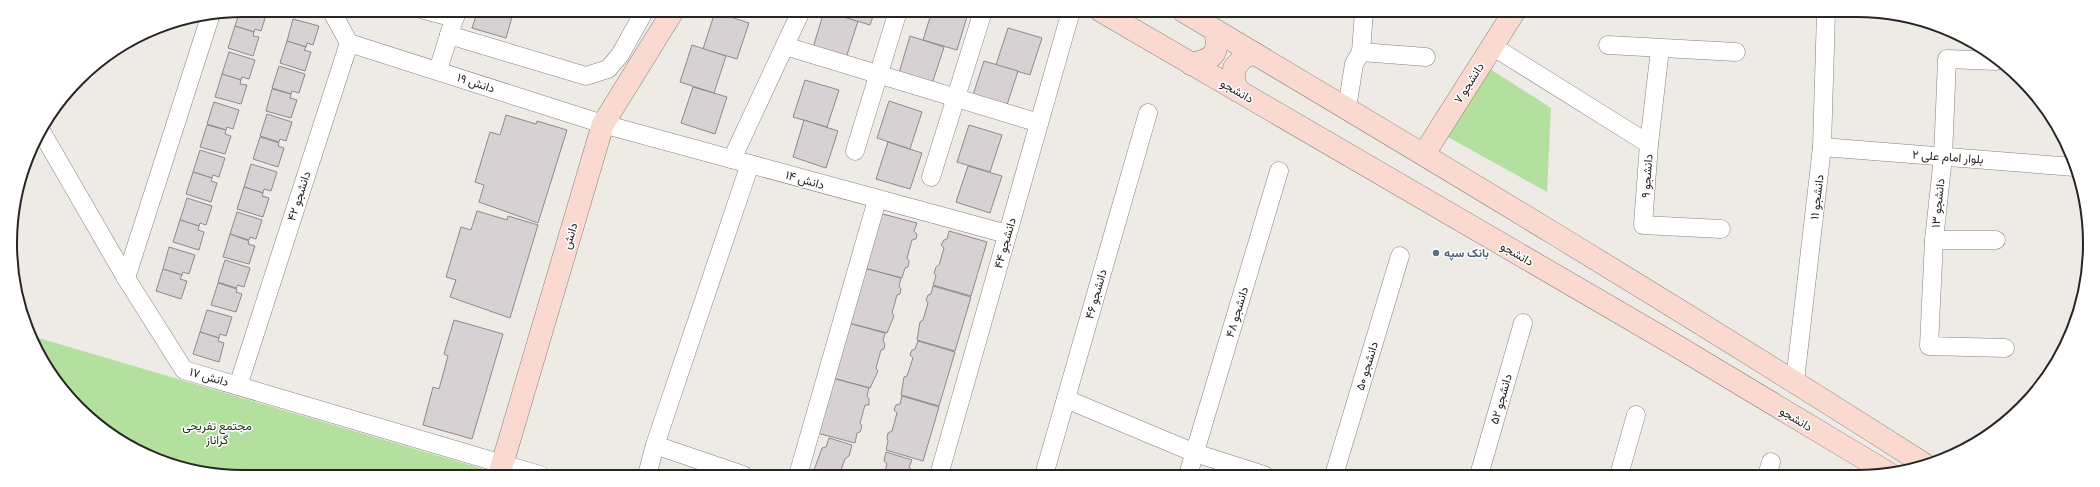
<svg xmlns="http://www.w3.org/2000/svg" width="2100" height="487" font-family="'Archivo Narrow',Vazirmatn,sans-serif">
	<rect width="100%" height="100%" fill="#eeebe6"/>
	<g fill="#b3e09f">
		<path d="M1487,67L1551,108L1547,192L1446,136Z"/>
		<path d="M32,336L490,471L489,475H213L127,446L58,386Z"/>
	</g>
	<g fill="#d7d1d4" stroke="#8e898c">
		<path d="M261,10L267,12L261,31L255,29L254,32L235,26L240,11Z"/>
		<path d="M478,10H514L506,38L472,28Z"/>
		<path d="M824,11L858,21L846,58L813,48Z"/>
		<path d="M838,11H875L870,25L837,15Z"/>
		<path d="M932,11H960L968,13L957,50L923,40Z"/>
		<path d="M715,12L749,23L737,59L703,49Z"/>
		<path d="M293,19L319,26L313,45L307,43L306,47L287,41Z"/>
		<path d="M235,26L254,32L253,36L259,37L253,56L228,48Z"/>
		<path d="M1008,28L1042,38L1030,75L996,65Z"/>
		<path d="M910,36L944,47L932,84L899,73Z"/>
		<path d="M287,41L306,47L304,50L311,52L305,71L280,63Z"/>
		<path d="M692,45L726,56L714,93L680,82Z"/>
		<path d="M229,52L255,60L249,79L242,77L241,80L222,74Z"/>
		<path d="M984,61L1018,71L1006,108L972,98Z"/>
		<path d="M279,66L305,74L299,93L292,91L291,94L272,88Z"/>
		<path d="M222,74L241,80L240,84L247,85L241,104L215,97Z"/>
		<path d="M805,80L839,90L827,127L793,117Z"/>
		<path d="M693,87L727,97L715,134L681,123Z"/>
		<path d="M272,89L291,94L290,98L297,100L291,118L266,111Z"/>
		<path d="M889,101L922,112L910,149L877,138Z"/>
		<path d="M214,102L239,110L233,129L227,127L226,130L207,124Z"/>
		<path d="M267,114L292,122L286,141L280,139L279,142L260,136Z"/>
		<path d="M506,115L536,124L537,121L567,130L538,223L479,202L484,185L475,182L490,132L500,135Z"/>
		<path d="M804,120L838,131L826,168L793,157Z"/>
		<path d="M207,125L226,130L225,134L231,136L225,154L200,147Z"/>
		<path d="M969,125L1002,135L990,172L957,162Z"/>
		<path d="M260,137L279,143L278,146L284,148L278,167L253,159Z"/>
		<path d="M888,142L922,153L910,189L876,179Z"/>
		<path d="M200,150L225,158L219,177L213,175L212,178L193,172Z"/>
		<path d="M251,164L277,172L271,191L264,189L263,193L244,187Z"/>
		<path d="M968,166L1002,176L990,213L956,202Z"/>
		<path d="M193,172L212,178L211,181L217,183L211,202L186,194Z"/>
		<path d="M244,187L263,193L262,196L269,198L263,217L237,209Z"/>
		<path d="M187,198L212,206L206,225L200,223L199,226L180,220Z"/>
		<path d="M477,211L507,220L508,216L538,225L510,318L450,297L456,280L446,277L461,227L471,230Z"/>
		<path d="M237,212L262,220L256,239L250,237L249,240L230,234Z"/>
		<path d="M879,213L917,223L914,231L917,234L916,239L912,240L907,258L909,261L908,267L905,268L902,278L864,268Z"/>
		<path d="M180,220L199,226L198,230L204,232L199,250L173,242Z"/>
		<path d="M949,231L987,242L971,296L933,285L936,276L934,273L936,267L939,265L944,248L941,245L944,240L947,239Z"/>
		<path d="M230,234L249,241L248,244L255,246L249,264L223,257Z"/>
		<path d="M169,247L195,255L189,274L183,272L182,275L163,269Z"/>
		<path d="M225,260L250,268L244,287L238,285L236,288L218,282Z"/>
		<path d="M864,268L901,278L899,286L901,289L900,294L897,295L892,313L894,316L887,333L849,323Z"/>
		<path d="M163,269L182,275L180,279L187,281L181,299L156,291Z"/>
		<path d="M218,283L237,289L236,292L242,294L236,312L211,305Z"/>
		<path d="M933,286L971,297L955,351L917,340L920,322L923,320L928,303L926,300L928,295L931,294Z"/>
		<path d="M207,310L232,317L226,336L220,334L219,338L200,332Z"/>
		<path d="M454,320L503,334L472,439L423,425L433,387L439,389L448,356L444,354Z"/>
		<path d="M848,323L885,333L883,341L885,344L884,349L881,350L876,368L878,371L870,388L833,378Z"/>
		<path d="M200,332L219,338L218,341L224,343L219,362L193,354Z"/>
		<path d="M918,341L955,352L939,406L901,395L904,377L907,376L913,358L910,355L912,350L915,349Z"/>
		<path d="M832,378L869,388L867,396L869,399V405H865L860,423L862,426L860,432L857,433L855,443L817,433Z"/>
		<path d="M902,396L939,407L923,461L886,450L888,441L887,438L888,433L892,431L897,413L894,410L896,405L900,404Z"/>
		<path d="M829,438L852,445L849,456L845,459L839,475H815L813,473L822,448L826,447Z"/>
		<path d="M886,452L912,460L909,467L912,470L910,475H884L887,464L884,461Z"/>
	</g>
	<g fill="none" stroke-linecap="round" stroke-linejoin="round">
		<defs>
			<g id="street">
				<path d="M424,10L455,18"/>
				<path d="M449,35L586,76L608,69L620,55L645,10"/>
				<path d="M349,43L603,124L1007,234"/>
				<path d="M1608,45L1736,52"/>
				<path d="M785,46L1039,123"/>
				<path d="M1492,46L1649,144"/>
				<path d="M1660,49L1649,144L1643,225L1721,229"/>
				<path d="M1361,52L1426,57"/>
				<path d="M1996,61L1947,59L1943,157L1934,240L1929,346L2005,348"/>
				<path d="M438,70L457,10"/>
				<path d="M1347,108L1354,64L1361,52L1364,11"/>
				<path d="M41,131L126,278L184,370L540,475"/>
				<path d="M1822,147L2074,167"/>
				<path d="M855,151L898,11"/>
				<path d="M732,159L801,11"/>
				<path d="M931,177L983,11"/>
				<path d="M1934,240H1996"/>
				<path d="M126,278L210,17"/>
				<path d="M1795,381L1822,147L1826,12"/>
				<path d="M238,386L349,43L331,10"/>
				<path d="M1066,399L1195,453L1264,475"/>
				<path d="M655,445L743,475"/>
				<path d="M647,475L655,445L750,164"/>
				<path d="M798,475L877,200"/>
				<path d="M939,475L1071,11"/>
				<path d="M1044,475L1148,113"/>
				<path d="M1188,475L1279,171"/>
				<path d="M1334,475L1400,256"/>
				<path d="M1479,475L1523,323"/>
				<path d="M1619,475L1636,415"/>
				<path d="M1767,475L1771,462"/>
			</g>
			<g id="secondary">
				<path d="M1101,11L1675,345L1890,474"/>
				<path d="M1183,11C1432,159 1680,308 1924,464"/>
				<path d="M1191,64C1214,59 1220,54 1215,30"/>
				<path d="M1238,91L1234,81V68L1244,57L1254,53"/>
				<path d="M1424,154L1514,12"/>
				<path d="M499,475L603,124L673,11"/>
			</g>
		</defs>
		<use href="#street" stroke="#85827d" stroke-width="19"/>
		<use href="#secondary" stroke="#85827d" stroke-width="23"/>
		<use href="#street" stroke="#fff" stroke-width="18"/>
		<use href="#secondary" stroke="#fad9d1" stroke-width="22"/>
	</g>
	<circle fill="#5c6f8a" stroke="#fff" stroke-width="1.5" cx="1436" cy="253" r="4"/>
	<g text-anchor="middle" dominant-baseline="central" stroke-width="3" stroke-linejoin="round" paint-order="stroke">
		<g font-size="12" fill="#272624" stroke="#fff">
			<text transform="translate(476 83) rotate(18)">دانش ۱۹</text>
			<text transform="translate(1469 83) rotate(-58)">دانشجو ۷</text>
			<text transform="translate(1237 91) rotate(30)">دانشجو</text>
			<text transform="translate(1948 157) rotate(4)">بلوار امام علی ۲</text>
			<text transform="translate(1647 176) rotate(-86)">دانشجو ۹</text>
			<text transform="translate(805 180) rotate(16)">دانش ۱۴</text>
			<text transform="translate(299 196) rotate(-72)">دانشجو ۴۲</text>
			<text transform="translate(1817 197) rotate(-83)">دانشجو ۱۱</text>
			<text transform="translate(1938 203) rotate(-84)">دانشجو ۱۳</text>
			<text transform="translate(570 236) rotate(-73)">دانش</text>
			<text transform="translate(1005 243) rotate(-74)">دانشجو ۴۴</text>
			<text transform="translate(1517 254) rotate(30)">دانشجو</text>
			<text transform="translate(1096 294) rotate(-74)">دانشجو ۴۶</text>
			<text transform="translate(1237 312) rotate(-73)">دانشجو ۴۸</text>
			<text transform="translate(1367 366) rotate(-73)">دانشجو ۵۰</text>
			<text transform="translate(209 377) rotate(16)">دانش ۱۷</text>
			<text transform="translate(1501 399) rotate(-74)">دانشجو ۵۲</text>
			<text transform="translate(1796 419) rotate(31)">دانشجو</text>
		</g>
		<g font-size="12" font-weight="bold" fill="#4e5e75" stroke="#fff" text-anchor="start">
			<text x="1444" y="253">بانک سپه</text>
		</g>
		<g font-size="12" fill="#1c3211" stroke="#fff">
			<text x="217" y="426">مجتمع تفریحی<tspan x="217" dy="14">گراناز</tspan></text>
		</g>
	</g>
	<path d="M0 0H2100V487H0ZM243 17H1857A226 226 0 0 1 2083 243V244A226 226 0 0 1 1857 470H243A226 226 0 0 1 17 244V243A226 226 0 0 1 243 17Z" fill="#fff" fill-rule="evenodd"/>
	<path fill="none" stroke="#272624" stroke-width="2" d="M243 17H1857A226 226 0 0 1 2083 243V244A226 226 0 0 1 1857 470H243A226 226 0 0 1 17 244V243A226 226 0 0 1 243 17Z"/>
</svg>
